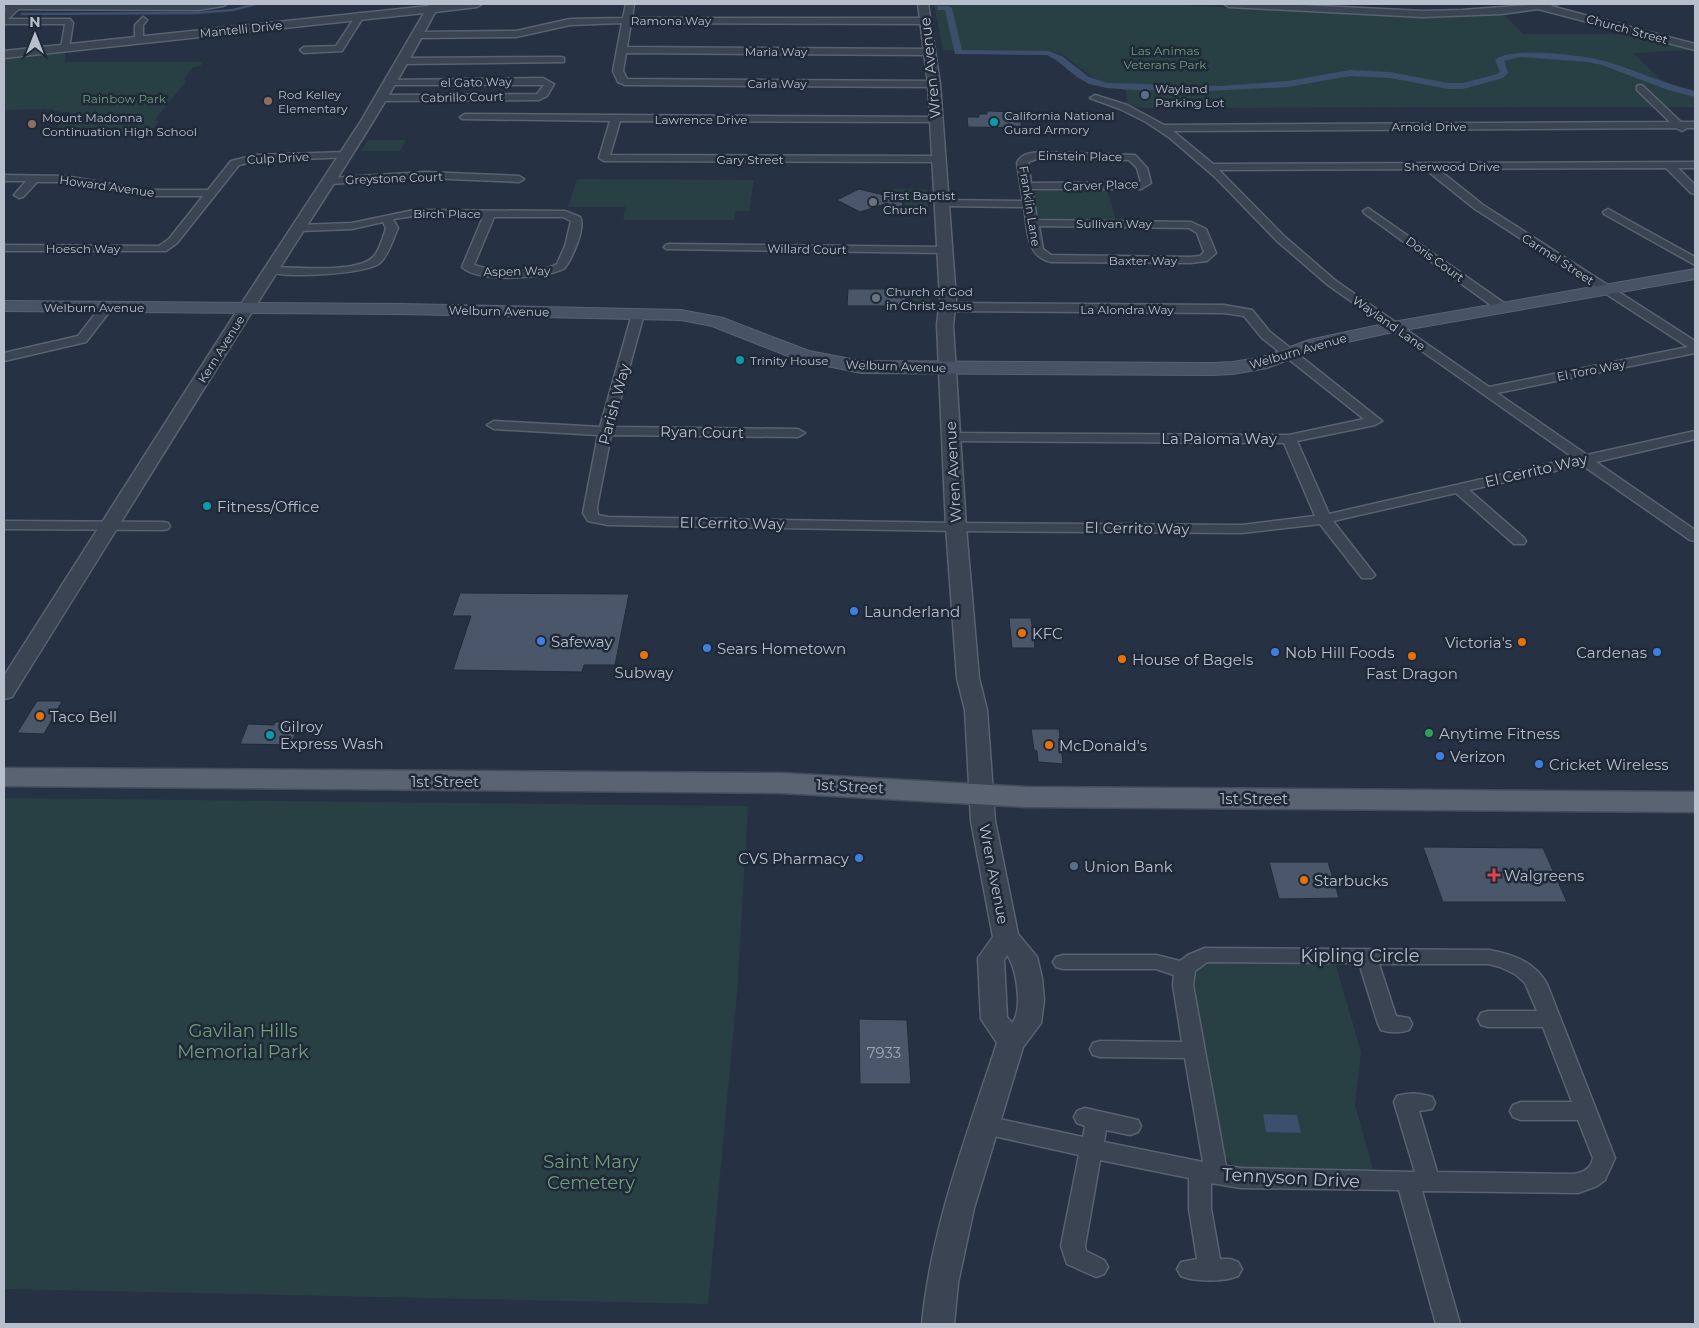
<svg xmlns="http://www.w3.org/2000/svg" width="1699" height="1328" font-family="Montserrat,sans-serif">
	<rect width="100%" height="100%" fill="#263243"/>
	<g fill="#284044">
		<path d="M934,4H1161L1409,17L1504,15L1523,34H1631L1691,50L1633,53L1661,80L1678,86L1677,92L1695,96V107L1141,108L1123,103L1128,101L1125,90L1098,81L1063,55L1053,52L943,50Z"/>
		<path d="M65,52V62H203L200,66L193,67L183,80L186,81L154,121H159L149,134L52,135L70,112H60L51,109L4,110V59Z"/>
		<path d="M368,140H406L400,151H361Z"/>
		<path d="M577,179L754,180L749,211H736L734,220H623L626,207H568Z"/>
		<path d="M886,189H927L928,212H888V209L905,205V196L902,193H887Z"/>
		<path d="M1043,189H1107L1116,221C1103,221 1044,224 1038,216C1034,211 1034,199 1033,193Z"/>
		<path d="M916,289H930V306L913,305L911,290Z"/>
		<path d="M4,798L748,806L737,993L708,1304L4,1289Z"/>
		<path d="M1212,961L1335,962L1361,1052L1355,1105L1374,1173L1240,1169L1233,1166L1223,1152L1191,982C1193,971 1200,963 1212,961Z"/>
	</g>
	<path fill="#3c4f6c" d="M1263,1114L1297,1115L1301,1133L1266,1132Z"/>
	<g fill="none" stroke-linecap="round" stroke-linejoin="round">
		<path stroke="#3c4f6c" stroke-width="2.5" d="M22,14L196,13L233,10L256,4"/>
		<path fill="#3c4f6c" fill-rule="evenodd" d="M938,6H948L952,8L962,50L1048,51L1062,56L1089,77L1107,83L1220,86L1288,81L1350,70L1390,72L1448,83H1463L1497,74L1500,72L1495,60C1510,46 1587,55 1608,62C1637,71 1665,84 1695,91V97L1668,90L1602,65L1588,62L1520,57L1504,61L1508,73L1503,78L1463,89H1448L1390,78L1350,76L1288,87L1208,91L1134,90L1107,88L1089,84L1077,77L1056,60L1047,55L955,54L945,10H938Z"/>
	</g>
	<g fill="#4a5669" stroke="#212b3a">
		<path d="M987,111L1019,112L1022,128L968,127L967,117H979V114H987Z"/>
		<path d="M859,189L888,196V193H902L903,209H888V203L860,212L837,200Z"/>
		<path d="M848,289H905L906,306H847Z"/>
		<path d="M460,593L629,594L615,665H584L582,672L453,670L471,616H452Z"/>
		<path d="M1009,618H1031L1035,648H1012Z"/>
		<path d="M37,701H62L44,734L17,733Z"/>
		<path d="M275,722H292L289,732H296L291,745L240,744L248,724L274,725Z"/>
		<path d="M1031,729H1059L1063,764L1038,762L1037,751L1034,750Z"/>
		<path d="M1423,847L1543,848L1567,902H1443Z"/>
		<path d="M1269,862H1328L1339,898L1279,899Z"/>
		<path d="M859,1019L907,1020L911,1084H860Z"/>
	</g>
	<g fill="none" stroke-linecap="round" stroke-linejoin="round">
		<defs>
			<g id="minor">
				<path d="M227,4L223,6L198,10L4,9V4Z"/>
				<path d="M626,4H634L632,18H926L930,21L926,24L631,23L627,47L930,49L934,52L930,55L626,53L623,71L627,79L934,81L939,84L934,87L625,85L618,82L613,71L622,23L570,25L516,37L418,38L414,35L418,32L516,31L570,19L623,18Z"/>
				<path d="M1538,4H1558L1539,9L1535,6Z"/>
				<path d="M360,13L364,16L342,51L304,53L300,50L304,47L336,46L357,14Z"/>
				<path d="M143,17L147,20L143,25V40L139,43L135,40V25Z"/>
				<path d="M4,19H70L73,23L69,48L65,51L61,48L65,24H4Z"/>
				<path d="M561,57L564,58V62L403,64L398,61L403,58Z"/>
				<path d="M543,78L554,84L547,96L539,100L380,101L375,98L380,95L537,94L544,85H387V81L390,80Z"/>
				<path d="M1640,85L1643,86L1681,122H1695V128H1687L1682,131L1676,128L1173,131L1213,164L1695,162V168H1678L1695,185V194L1691,193L1666,168L1438,169L1483,205L1695,341V353L1497,393L1587,455L1695,431V439L1596,462L1695,530V541L1690,540L1582,465L1469,490L1524,538L1526,541L1524,544H1514L1456,493L1333,521L1375,575L1372,578H1362L1320,524L1242,533L956,531L608,525L588,521L583,513L598,435L494,429L487,425L494,421L600,427L632,314L638,310L644,314L613,427L798,429L805,433L798,437L611,435L597,507L598,515L608,517L956,523L1242,525L1315,516L1284,443L952,441L945,437L952,433L1289,435L1364,419L1262,338L1244,316L1224,313L947,311L941,307L947,303L1224,305L1252,310L1270,332L1382,421L1375,425L1297,441L1329,514L1574,458L1328,285L1277,241L1215,177L1170,138L1146,122L1120,109L1090,98L1095,95L1127,105L1164,125L1670,122L1637,90V86ZM1425,169L1475,209L1688,347L1489,387L1336,281L1285,237L1219,170Z"/>
				<path d="M465,114L936,117L941,120L939,122L620,121L610,155L938,156L943,159L938,162L604,161L599,158L610,121L462,119L460,117Z"/>
				<path d="M346,152L351,155L350,157L256,161L239,165L177,243L166,251H4V245L159,246L169,239L203,196H146L65,182H37L23,197L19,198L14,195L26,181H4V175L65,176L146,190H208L231,161L256,155Z"/>
				<path d="M1039,152L1135,155L1147,168L1151,183L1141,189H1032L1037,220L1191,222L1206,229L1216,253L1207,261L1190,263L1051,262C1025,256 1028,229 1024,207L941,206L936,203L941,200L1023,201L1017,163C1021,154 1030,153 1039,152ZM1039,158L1129,160L1137,168L1141,182L1031,183L1028,162ZM1039,226L1189,228L1197,233L1204,252L1200,256L1190,257L1051,255L1043,249Z"/>
				<path d="M425,172L519,176L524,179L519,182L425,178L330,184L325,181L330,178Z"/>
				<path d="M1368,208L1507,305L1509,308L1507,311H1499L1364,213L1363,211Z"/>
				<path d="M1608,209L1695,257V265L1604,214L1603,212Z"/>
				<path d="M414,210L565,211L580,217C586,228 572,258 565,268C547,279 477,283 462,267L483,217L414,216L393,219L398,228C393,239 389,254 380,263C368,274 276,280 266,270L272,267C294,267 360,274 374,256C380,249 383,237 386,228L383,222L352,229L300,231L294,228L300,225L352,223ZM494,217H563L571,221L565,246L557,264C540,274 493,272 474,265Z"/>
				<path d="M670,244L944,247L950,250L944,253L666,249L664,247L666,245Z"/>
				<path d="M107,303L113,307L86,342L4,361V353L78,336L103,304Z"/>
				<path d="M4,521L163,522L168,523L170,526L168,529L163,530L4,529Z"/>
				<path d="M1205,948L1489,950C1512,954 1535,962 1547,984L1615,1158L1605,1180L1597,1186L1578,1193L1422,1191L1460,1324H1436L1399,1190L1241,1188L1211,1183V1209L1220,1259H1230L1238,1262L1242,1269L1238,1276C1223,1282 1196,1282 1181,1276L1177,1269L1181,1262L1197,1259L1189,1209V1178L1100,1160L1085,1246L1086,1251L1104,1260L1108,1267L1104,1274L1096,1277L1067,1264L1061,1246L1079,1155L985,1134L977,1131L974,1125L977,1119L985,1116L1083,1137L1085,1126L1077,1123L1074,1117L1077,1111L1085,1108L1138,1120L1141,1126L1138,1132L1130,1135L1106,1130L1104,1142L1203,1162L1185,1058L1100,1057L1093,1055L1090,1049L1093,1043L1100,1041L1182,1042L1173,985L1174,975L1156,969H1063L1056,967L1053,962L1056,957L1063,955H1156L1180,961L1188,955ZM1207,962L1359,963L1378,1024L1381,1030C1390,1033 1400,1033 1409,1030L1412,1024L1409,1018L1396,1016L1379,964H1489L1500,967L1515,974L1525,983L1537,1011H1488L1481,1013L1478,1019L1481,1025L1488,1027H1543L1572,1102H1521L1513,1105L1510,1111L1513,1117L1521,1120H1578L1593,1158C1591,1169 1583,1173 1572,1174L1437,1172L1419,1111L1432,1109L1435,1103L1432,1097C1421,1093 1409,1092 1397,1096L1394,1102L1415,1172L1241,1168L1226,1166L1193,985L1195,971Z"/>
			</g>
			<g id="tertiary">
				<path d="M13,4H24L8,19L4,20V11Z"/>
				<path d="M429,4H482L477,7L435,12C382,115 315,211 253,310C173,437 95,565 15,692L12,697L4,699V676L238,309L361,121L424,13L4,58V51L428,6Z"/>
				<path d="M918,4H928L940,84L956,299L953,325L966,527L979,678L987,710L995,821L1018,934L1037,957L1042,978L1044,1000L1041,1023L1023,1047L974,1208L958,1283L954,1324H922C931,1228 967,1135 997,1043L981,1019L978,958L993,937L971,821L965,710L957,678L946,527L937,325L940,299L928,84ZM1007,955C1017,967 1023,1011 1012,1023L1007,1017L1004,960Z"/>
				<path d="M1224,4H1280L1423,11L1462,10L1543,4L1695,44V50L1538,9L1501,14L1423,17L1229,7Z"/>
			</g>
			<path id="secondary" d="M1695,269V279L1393,332L1320,348L1267,368L1233,374L1212,375L861,373L798,360L712,326L681,320L400,314L4,311V301L400,304L681,310L723,318L809,351L861,361L1212,363L1233,362L1263,357L1309,340L1393,322Z"/>
			<path id="primary" d="M4,768L781,773L1025,787L1695,792V812L1025,807L781,793L4,786Z"/>
		</defs>
		<use href="#minor" stroke="#596270" stroke-width="3"/>
		<use href="#tertiary" stroke="#596270" stroke-width="3"/>
		<use href="#secondary" stroke="#596270" stroke-width="2"/>
		<use href="#primary" stroke="#444d5c" stroke-width="3"/>
		<use href="#minor" fill="#3b4452" fill-rule="evenodd"/>
		<use href="#tertiary" fill="#3b4452" fill-rule="evenodd"/>
		<use href="#secondary" fill="#495366" fill-rule="evenodd"/>
		<use href="#primary" fill="#596372" fill-rule="evenodd"/>
	</g>
	<g fill="#5c6f8a" stroke="#1f2938" stroke-width="2">
		<circle cx="1145" cy="95" r="5"/>
		<circle cx="1074" cy="866" r="5"/>
	</g>
	<g fill="#8d6e63" stroke="#1f2938" stroke-width="2">
		<circle cx="268" cy="101" r="5"/>
		<circle cx="32" cy="124" r="5"/>
	</g>
	<g fill="#0f9aa8" stroke="#1f2938" stroke-width="2">
		<circle cx="994" cy="122" r="5"/>
		<circle cx="740" cy="360" r="5"/>
		<circle cx="207" cy="506" r="5"/>
		<circle cx="270" cy="735" r="5"/>
	</g>
	<g fill="#6b7280" stroke="#1f2938" stroke-width="2">
		<circle cx="873" cy="202" r="5"/>
		<circle cx="876" cy="298" r="5"/>
	</g>
	<g fill="#3f7fe0" stroke="#1f2938" stroke-width="2">
		<circle cx="854" cy="611" r="5"/>
		<circle cx="541" cy="641" r="5"/>
		<circle cx="707" cy="648" r="5"/>
		<circle cx="1275" cy="652" r="5"/>
		<circle cx="1657" cy="652" r="5"/>
		<circle cx="1440" cy="756" r="5"/>
		<circle cx="1539" cy="764" r="5"/>
		<circle cx="859" cy="858" r="5"/>
	</g>
	<g fill="#e8710a" stroke="#1f2938" stroke-width="2">
		<circle cx="1022" cy="633" r="5"/>
		<circle cx="1522" cy="642" r="5"/>
		<circle cx="644" cy="655" r="5"/>
		<circle cx="1412" cy="656" r="5"/>
		<circle cx="1122" cy="659" r="5"/>
		<circle cx="40" cy="716" r="5"/>
		<circle cx="1049" cy="745" r="5"/>
		<circle cx="1304" cy="880" r="5"/>
	</g>
	<circle fill="#2e9e5b" stroke="#1f2938" stroke-width="2" cx="1429" cy="733" r="5"/>
	<path fill="#e0444e" stroke="#1f2938" stroke-width="2" d="M1491.5 867.5h5v5h5v5h-5v5h-5v-5h-5v-5h5z"/>
	<g text-anchor="middle" dominant-baseline="central" stroke-width="5" stroke-linejoin="round" paint-order="stroke">
		<g font-size="12" fill="#b8bfcc" stroke="#1f2938">
			<text x="671" y="20">Ramona Way</text>
			<text transform="translate(241 29) rotate(-6)">Mantelli Drive</text>
			<text transform="translate(1627 29) rotate(15)">Church Street</text>
			<text x="776" y="51">Maria Way</text>
			<text transform="translate(476 82) rotate(-1)">el Gato Way</text>
			<text x="777" y="83">Carla Way</text>
			<text transform="translate(462 97) rotate(-1)">Cabrillo Court</text>
			<text x="701" y="119">Lawrence Drive</text>
			<text x="1429" y="126">Arnold Drive</text>
			<text transform="translate(1080 156) rotate(1)">Einstein Place</text>
			<text transform="translate(278 158) rotate(-3)">Culp Drive</text>
			<text x="750" y="159">Gary Street</text>
			<text x="1452" y="166">Sherwood Drive</text>
			<text transform="translate(394 178) rotate(-2)">Greystone Court</text>
			<text transform="translate(1101 185) rotate(-2)">Carver Place</text>
			<text transform="translate(107 186) rotate(8)">Howard Avenue</text>
			<text transform="translate(1030 206) rotate(81)">Franklin Lane</text>
			<text x="447" y="213">Birch Place</text>
			<text x="1114" y="223">Sullivan Way</text>
			<text x="83" y="248">Hoesch Way</text>
			<text transform="translate(807 249) rotate(1)">Willard Court</text>
			<text transform="translate(1435 259) rotate(36)">Doris Court</text>
			<text transform="translate(1558 259) rotate(33)">Carmel Street</text>
			<text x="1143" y="260">Baxter Way</text>
			<text transform="translate(517 271) rotate(-1)">Aspen Way</text>
			<text x="94" y="307">Welburn Avenue</text>
			<text x="1127" y="309">La Alondra Way</text>
			<text transform="translate(499 311) rotate(1)">Welburn Avenue</text>
			<text transform="translate(1389 323) rotate(35)">Wayland Lane</text>
			<text transform="translate(221 349) rotate(-58)">Kern Avenue</text>
			<text transform="translate(1298 351) rotate(-16)">Welburn Avenue</text>
			<text transform="translate(896 366) rotate(2)">Welburn Avenue</text>
			<text transform="translate(1591 370) rotate(-11)">El Toro Way</text>
		</g>
		<g font-size="12" fill="#6f9e7a" stroke="#1f2938">
			<text x="1165" y="50">Las Animas<tspan x="1165" dy="14">Veterans Park</tspan></text>
			<text x="124" y="98">Rainbow Park</text>
		</g>
		<g font-size="12" fill="#b8bfcc" stroke="#1f2938" text-anchor="start">
			<text x="1155" y="88">Wayland<tspan x="1155" dy="14">Parking Lot</tspan></text>
			<text x="278" y="94">Rod Kelley<tspan x="278" dy="14">Elementary</tspan></text>
			<text x="1004" y="115">California National<tspan x="1004" dy="14">Guard Armory</tspan></text>
			<text x="42" y="117">Mount Madonna<tspan x="42" dy="14">Continuation High School</tspan></text>
			<text x="883" y="195">First Baptist<tspan x="883" dy="14">Church</tspan></text>
			<text x="886" y="291">Church of God<tspan x="886" dy="14">in Christ Jesus</tspan></text>
			<text x="750" y="360">Trinity House</text>
		</g>
		<g font-size="15" fill="#b8bfcc" stroke="#1f2938">
			<text transform="translate(930 68) rotate(-96)">Wren Avenue</text>
			<text transform="translate(614 404) rotate(-75)">Parish Way</text>
			<text transform="translate(702 432) rotate(1)">Ryan Court</text>
			<text x="1219" y="438">La Paloma Way</text>
			<text transform="translate(1536 470) rotate(-13)">El Cerrito Way</text>
			<text transform="translate(953 472) rotate(-93)">Wren Avenue</text>
			<text transform="translate(732 523) rotate(1)">El Cerrito Way</text>
			<text transform="translate(1137 528) rotate(1)">El Cerrito Way</text>
			<text x="445" y="781">1st Street</text>
			<text transform="translate(850 786) rotate(3)">1st Street</text>
			<text x="1254" y="798">1st Street</text>
			<text transform="translate(994 874) rotate(79)">Wren Avenue</text>
		</g>
		<g font-size="15" fill="#b8bfcc" stroke="#1f2938" text-anchor="start">
			<text x="217" y="506">Fitness/Office</text>
			<text x="864" y="611">Launderland</text>
			<text x="1032" y="633">KFC</text>
			<text x="551" y="641">Safeway</text>
			<text x="1512" y="642" text-anchor="end">Victoria's</text>
			<text x="717" y="648">Sears Hometown</text>
			<text x="1285" y="652">Nob Hill Foods</text>
			<text x="1647" y="652" text-anchor="end">Cardenas</text>
			<text x="1132" y="659">House of Bagels</text>
			<text x="644" y="672" text-anchor="middle">Subway</text>
			<text x="1412" y="673" text-anchor="middle">Fast Dragon</text>
			<text x="50" y="716">Taco Bell</text>
			<text x="280" y="726">Gilroy<tspan x="280" dy="17">Express Wash</tspan></text>
			<text x="1439" y="733">Anytime Fitness</text>
			<text x="1059" y="745">McDonald's</text>
			<text x="1450" y="756">Verizon</text>
			<text x="1549" y="764">Cricket Wireless</text>
			<text x="849" y="858" text-anchor="end">CVS Pharmacy</text>
			<text x="1084" y="866">Union Bank</text>
			<text x="1504" y="875">Walgreens</text>
			<text x="1314" y="880">Starbucks</text>
		</g>
		<g font-size="15" fill="#9ca5b3">
			<text x="884" y="1052">7933</text>
		</g>
		<g font-size="18" fill="#b8bfcc" stroke="#1f2938">
			<text x="1360" y="956">Kipling Circle</text>
			<text transform="translate(1291 1178) rotate(3)">Tennyson Drive</text>
		</g>
		<g font-size="18" fill="#6f9e7a" stroke="#1f2938">
			<text x="243" y="1031">Gavilan Hills<tspan x="243" dy="21">Memorial Park</tspan></text>
			<text x="591" y="1162">Saint Mary<tspan x="591" dy="21">Cemetery</tspan></text>
		</g>
	</g>
	<rect width="1699" height="1328" fill="none" stroke="#b8bfcc" stroke-width="10"/>
	<g transform="translate(35 35)" stroke="#1f2938" stroke-width="4" paint-order="stroke">
	<path d="M0-4L9 19L0 12L-9 19Z" fill="#b8bfcc"/>
	<text y="-8" font-size="14" font-weight="bold" text-anchor="middle" fill="#b8bfcc">N</text>
	</g>
</svg>
